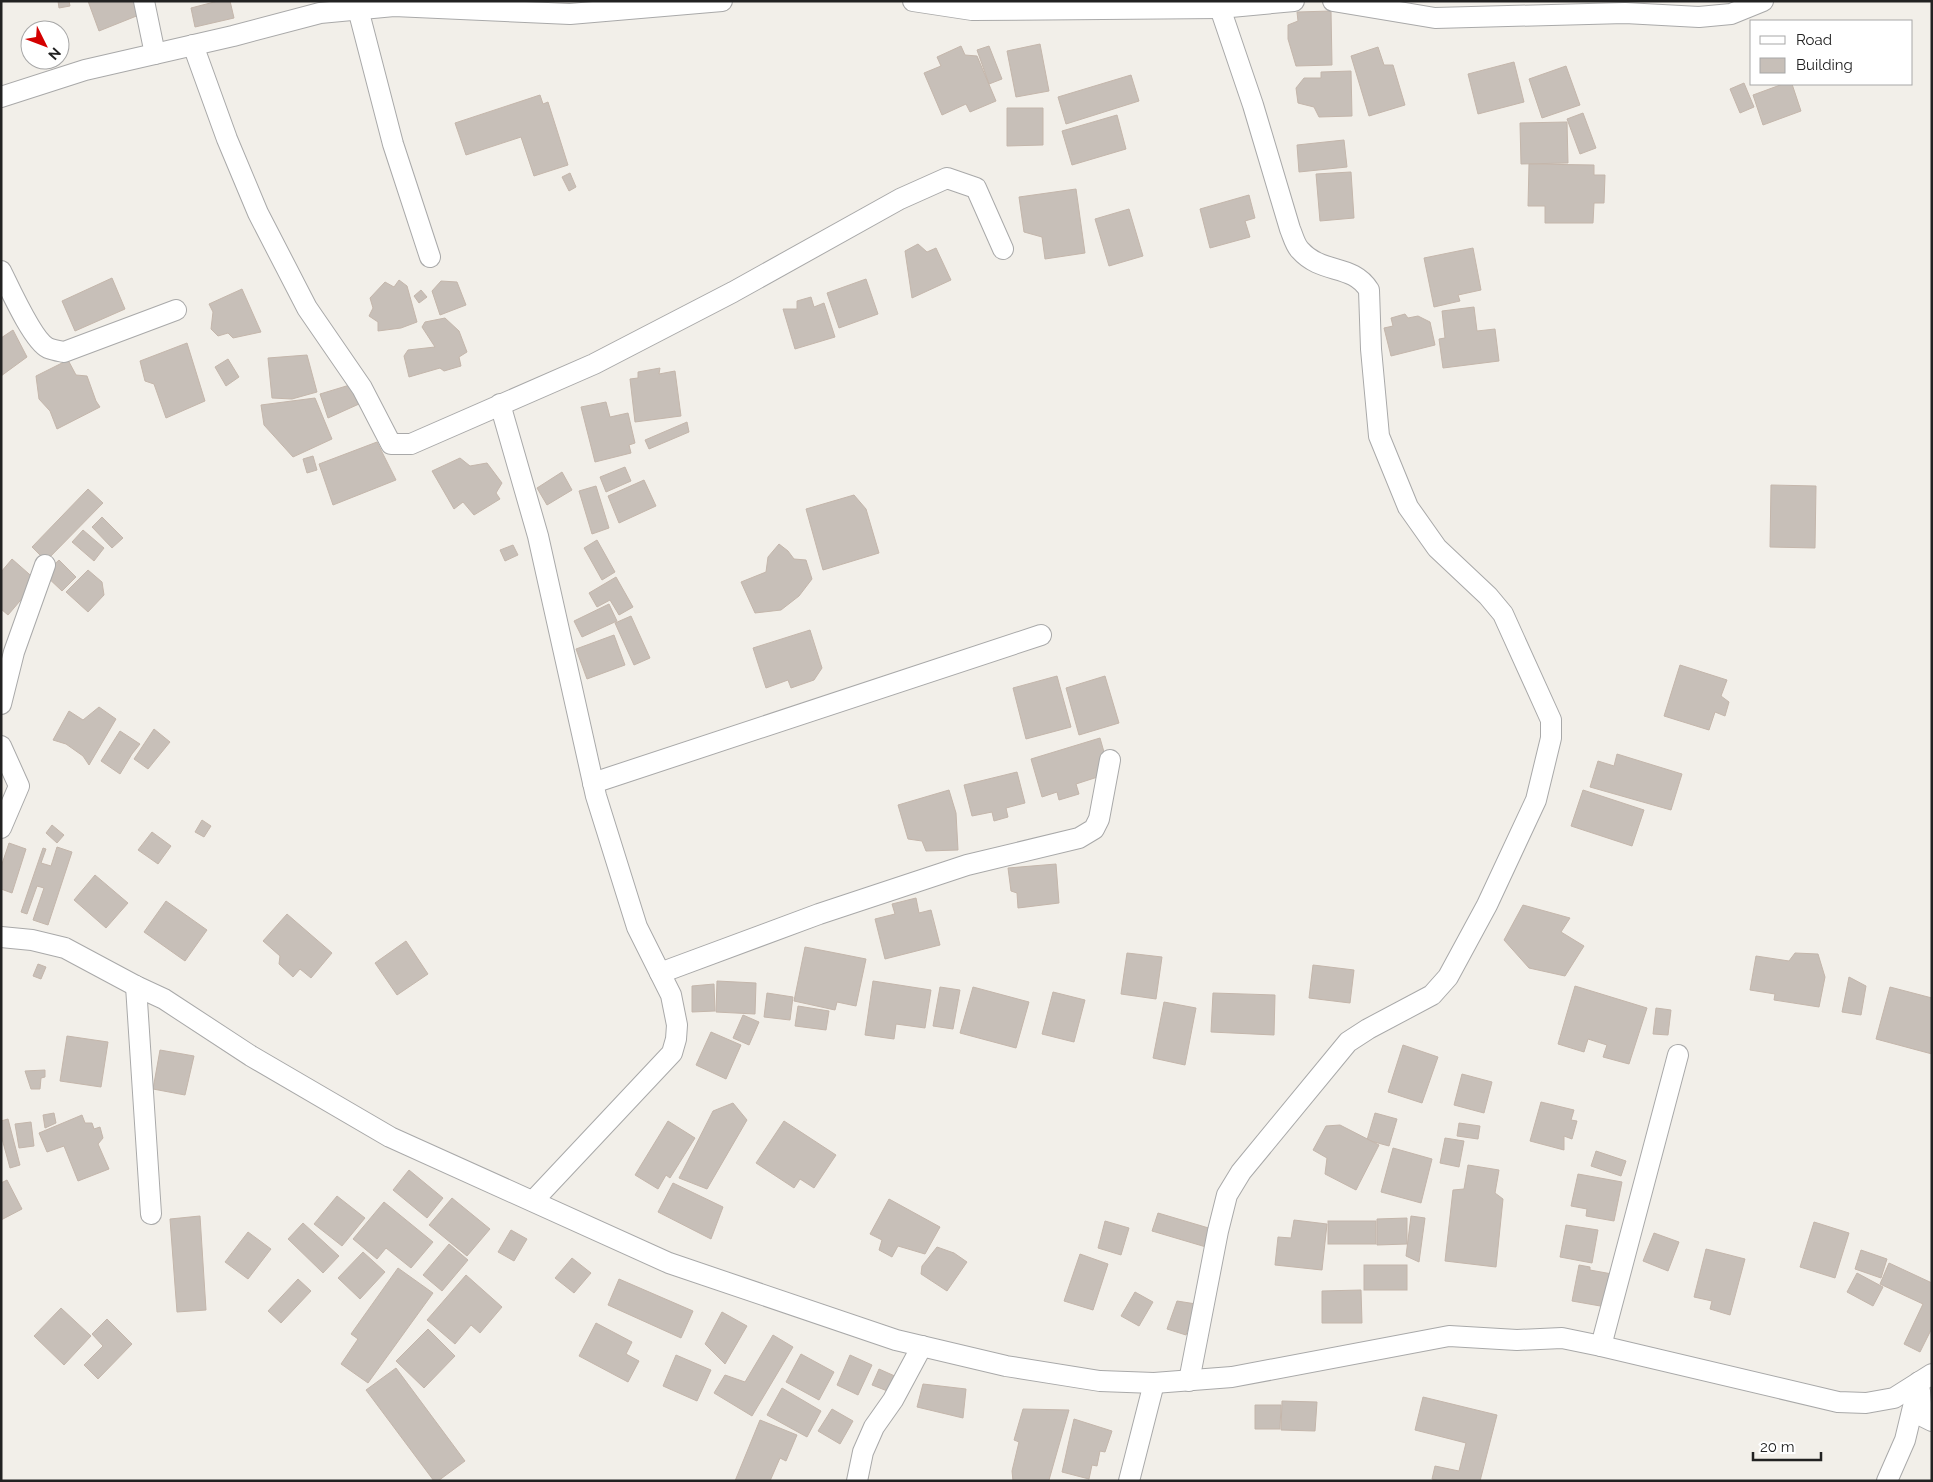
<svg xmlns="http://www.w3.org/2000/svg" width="1933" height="1482" font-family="Raleway,sans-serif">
	<rect width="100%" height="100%" fill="#f2efe9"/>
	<g fill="#c7bfb8" stroke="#c4b6ab">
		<path d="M58,1H69L70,6L59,8Z"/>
		<path d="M88,1H139L144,13L99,31Z"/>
		<path d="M218,1H230L234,18L195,27L191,8Z"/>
		<path d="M1331,11L1332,65L1296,66L1288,39V25L1298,21L1297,12Z"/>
		<path d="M1040,44L1049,91L1016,97L1007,51Z"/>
		<path d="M961,46L965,55L977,56L996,101L970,112L966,104L942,115L924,73L941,66L937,57Z"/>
		<path d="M989,46L1002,79L989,84L977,50Z"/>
		<path d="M1378,47L1384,65H1393L1405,105L1369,116L1351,56Z"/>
		<path d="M1514,62L1524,102L1478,114L1468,74Z"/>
		<path d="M1566,66L1580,105L1542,118L1529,79Z"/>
		<path d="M1351,71L1352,116L1319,117L1314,107L1298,103L1296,88L1304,78H1321V72Z"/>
		<path d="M1131,75L1139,101L1066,124L1058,97Z"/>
		<path d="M1744,83L1754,107L1740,113L1730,89Z"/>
		<path d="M1783,84H1792L1801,111L1763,125L1753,95Z"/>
		<path d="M540,95L543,104L548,102L568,165L534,176L521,137L466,155L455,123Z"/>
		<path d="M1007,108H1043V145L1007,146Z"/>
		<path d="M1583,113L1596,148L1580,154L1567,119Z"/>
		<path d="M1117,115L1126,149L1072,165L1062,131Z"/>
		<path d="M1567,122L1568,163L1521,164L1520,123Z"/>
		<path d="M1344,140L1347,167L1299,172L1297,145Z"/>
		<path d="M1529,164L1594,165V175H1605L1604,203H1594L1593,223H1545V206H1528Z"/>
		<path d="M1351,172L1354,218L1320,221L1316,174Z"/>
		<path d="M570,173L576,187L569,191L562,177Z"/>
		<path d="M1076,189L1085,253L1045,259L1042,237L1024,232L1019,197Z"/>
		<path d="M1249,195L1255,218L1245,221L1250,237L1210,248L1200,209Z"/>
		<path d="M1129,209L1143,256L1109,266L1095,219Z"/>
		<path d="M918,244L927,252L936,248L951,280L912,298L905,251Z"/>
		<path d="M1473,248L1481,290L1458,295L1460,301L1434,307L1424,258Z"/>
		<path d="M112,278L125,309L75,331L62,301Z"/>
		<path d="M866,279L878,314L839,328L827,293Z"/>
		<path d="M399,280L407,286L417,322L401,328L378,331V322L369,316L373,308L370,298L385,282L394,287Z"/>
		<path d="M441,281L457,282L466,305L440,315L432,291Z"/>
		<path d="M242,289L261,332L233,338L228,333L218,336L211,329L213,312L209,304Z"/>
		<path d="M421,290L427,297L419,303L414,296Z"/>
		<path d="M811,297L814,307L824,303L835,337L795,349L783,309H797V301Z"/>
		<path d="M1474,307L1477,331L1495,329L1499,361L1443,368L1439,339L1445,338L1442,311Z"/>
		<path d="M1405,314L1408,318L1418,316L1430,322L1435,345L1391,356L1384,328L1393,326L1391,318Z"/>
		<path d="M445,318L459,331L467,352L459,357L461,366L444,371L440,368L409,377L404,356L408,350L435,347L422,327L425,322Z"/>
		<path d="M13,330L27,357L1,376V338Z"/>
		<path d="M187,343L205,401L166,418L154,384L145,381L140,361Z"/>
		<path d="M307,355L317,392L292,399L272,398L268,358Z"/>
		<path d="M228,359L239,377L226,386L215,367Z"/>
		<path d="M68,360L76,375L87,376L96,401L100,407L57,429L50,411L39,399L36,376Z"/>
		<path d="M660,368L659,374L675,371L681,416L635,422L630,379L638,378V372Z"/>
		<path d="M353,384L359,404L328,418L320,394Z"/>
		<path d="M315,398L332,439L293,457L264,425L261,405Z"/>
		<path d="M606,402L610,417L628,413L635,443L629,445L631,453L595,462L581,407Z"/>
		<path d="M687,422L689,432L649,449L645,440Z"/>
		<path d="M377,442L396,480L333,505L319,464Z"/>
		<path d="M313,456L317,470L307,473L303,459Z"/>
		<path d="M460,458L470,466L487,463L502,483L496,493L500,499L474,515L463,502L454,509L432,471Z"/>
		<path d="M625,467L631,481L606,492L600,477Z"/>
		<path d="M562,472L572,490L547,505L537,488Z"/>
		<path d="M644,480L656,506L619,523L608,496Z"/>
		<path d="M1771,485L1816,486L1815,548L1770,547Z"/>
		<path d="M596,486L609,528L592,534L579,491Z"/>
		<path d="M88,489L103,503L46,561L32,547Z"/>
		<path d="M854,495L866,509L879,553L823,570L806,509Z"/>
		<path d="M102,517L123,538L112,548L92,527Z"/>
		<path d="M83,530L104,548L94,561L72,542Z"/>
		<path d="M597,540L615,572L602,580L584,548Z"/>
		<path d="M779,544L788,551L794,559L806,560L812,579L799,596L781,610L755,613L741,582L766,572L768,557Z"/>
		<path d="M513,545L518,555L505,561L500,550Z"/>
		<path d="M12,559L37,581L8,615L1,609V572Z"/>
		<path d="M59,560L76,577L62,591L44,574Z"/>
		<path d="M88,570L102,582L104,595L88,612L66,592Z"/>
		<path d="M616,577L633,607L619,615L610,600L597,607L589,593Z"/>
		<path d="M609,604L617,621L582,637L574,621Z"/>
		<path d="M631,616L650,658L634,665L615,623Z"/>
		<path d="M810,630L822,668L814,680L791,688L788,680L766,688L753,648Z"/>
		<path d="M614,635L625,665L587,679L576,649Z"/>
		<path d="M1680,665L1727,680L1721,696L1729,702L1725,716L1715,712L1709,730L1664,716Z"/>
		<path d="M1057,676L1071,727L1026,739L1013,688Z"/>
		<path d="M1105,676L1119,723L1079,735L1066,688Z"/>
		<path d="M99,707L116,719L89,765L83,756L66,744L53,740L69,711L83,720Z"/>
		<path d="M154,729L170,742L148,769L134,759Z"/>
		<path d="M120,731L140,744L132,754L120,774L101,761Z"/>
		<path d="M1100,738L1110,773L1076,784L1079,794L1059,800L1057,792L1042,797L1031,759Z"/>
		<path d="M1617,754L1682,774L1671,810L1590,787L1598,761L1614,766Z"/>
		<path d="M1017,772L1025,803L1006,808L1008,817L994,821L992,812L972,816L964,785Z"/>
		<path d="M949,790L956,813L958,850L926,851L922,841L908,839L898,805Z"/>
		<path d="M1583,790L1644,810L1632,846L1571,826Z"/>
		<path d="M202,820L211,826L204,837L195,832Z"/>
		<path d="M52,825L64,835L57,843L46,833Z"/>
		<path d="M152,832L171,846L158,864L138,850Z"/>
		<path d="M9,843L26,849L12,893L1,889V867Z"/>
		<path d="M57,847L72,852L48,925L33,920L44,888L37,886L27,914L21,912L43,848L46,849L41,863L51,866Z"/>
		<path d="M1056,864L1059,903L1018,908L1017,893L1011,891L1008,868Z"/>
		<path d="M95,875L128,903L106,928L74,900Z"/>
		<path d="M916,898L919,913L931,910L940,945L885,959L875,919L895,914L892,904Z"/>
		<path d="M166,901L207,930L185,961L144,932Z"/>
		<path d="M1523,905L1570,918L1561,932L1584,946L1565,976L1529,968L1504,940Z"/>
		<path d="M287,914L332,953L311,978L300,969L293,977L279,964L280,956L263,941Z"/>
		<path d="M406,941L428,974L397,995L375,963Z"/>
		<path d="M805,947L866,959L856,1006L837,1002L835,1010L794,1001Z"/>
		<path d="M1127,953L1162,957L1156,999L1121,994Z"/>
		<path d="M1795,953L1818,954L1825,977L1819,1007L1774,1000L1775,994L1750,990L1756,956L1789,961Z"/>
		<path d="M38,964L46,967L41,979L33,976Z"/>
		<path d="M1313,965L1354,970L1350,1003L1309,998Z"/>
		<path d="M1849,977L1866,986L1861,1015L1842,1012Z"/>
		<path d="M717,981L756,983L755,1014L716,1012Z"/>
		<path d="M873,981L931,990L925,1028L896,1024L894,1039L865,1035Z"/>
		<path d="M714,984L715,1011L692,1012V986Z"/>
		<path d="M1575,986L1647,1008L1629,1064L1603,1057L1607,1045L1588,1039L1584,1052L1558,1044Z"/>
		<path d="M940,987L960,990L953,1029L933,1026Z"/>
		<path d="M973,987L1029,1002L1016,1048L960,1033Z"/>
		<path d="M1890,987L1932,998V1054L1876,1039Z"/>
		<path d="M1053,992L1085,1000L1074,1042L1042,1034Z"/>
		<path d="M767,993L793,997L790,1020L764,1017Z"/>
		<path d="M1213,993L1275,995L1274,1035L1211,1032Z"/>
		<path d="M1164,1002L1196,1008L1185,1065L1153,1058Z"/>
		<path d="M798,1006L829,1011L826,1030L795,1026Z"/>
		<path d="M1656,1008L1671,1010L1668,1035L1653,1034Z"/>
		<path d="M743,1015L759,1022L749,1045L733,1038Z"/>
		<path d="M711,1032L741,1045L726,1079L696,1065Z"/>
		<path d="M67,1036L108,1042L101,1087L60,1081Z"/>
		<path d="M1403,1045L1438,1057L1422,1103L1388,1092Z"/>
		<path d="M160,1050L194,1056L185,1095L153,1089Z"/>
		<path d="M45,1070V1077L41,1078L40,1089H31L25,1071Z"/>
		<path d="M1462,1074L1492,1082L1484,1113L1454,1105Z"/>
		<path d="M1541,1102L1574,1110L1571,1120L1577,1121L1572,1139L1564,1136V1150L1530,1141Z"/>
		<path d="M733,1103L747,1120L707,1189L679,1178L713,1111Z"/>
		<path d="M54,1113L56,1123L45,1128L43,1115Z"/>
		<path d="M1375,1113L1397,1119L1389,1146L1367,1140Z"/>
		<path d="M82,1115L85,1123H92L94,1129L100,1127L103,1138L98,1144L109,1169L78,1181L64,1146L47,1152L39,1133Z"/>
		<path d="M8,1119L20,1165L10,1168L1,1135V1121Z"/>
		<path d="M668,1121L695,1138L670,1178L666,1175L658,1189L635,1175Z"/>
		<path d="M784,1121L836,1155L814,1188L800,1179L794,1188L756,1163Z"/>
		<path d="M31,1122L34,1146L19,1148L15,1124Z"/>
		<path d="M1459,1123L1480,1126L1478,1139L1457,1136Z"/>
		<path d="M1340,1125L1379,1145L1356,1190L1325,1174L1327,1158L1313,1150L1326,1126Z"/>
		<path d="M1445,1138L1464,1141L1459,1167L1440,1163Z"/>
		<path d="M1393,1148L1432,1159L1421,1203L1381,1192Z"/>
		<path d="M1596,1151L1626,1161L1621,1176L1591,1166Z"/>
		<path d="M1468,1165L1499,1170L1495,1193L1503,1199L1496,1267L1445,1261L1453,1190L1464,1189Z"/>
		<path d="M409,1170L443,1198L427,1218L393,1190Z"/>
		<path d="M1578,1174L1622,1182L1614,1221L1586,1216L1587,1209L1571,1206Z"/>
		<path d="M7,1180L22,1209L1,1220V1183Z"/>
		<path d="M673,1183L723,1207L711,1239L658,1212Z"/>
		<path d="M337,1196L365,1218L342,1246L314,1224Z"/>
		<path d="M452,1198L490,1229L467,1256L429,1225Z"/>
		<path d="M889,1199L940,1227L925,1254L898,1246L892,1257L879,1250L882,1240L870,1234Z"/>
		<path d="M384,1202L433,1242L411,1268L386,1248L377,1259L353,1239Z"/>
		<path d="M1158,1213L1212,1229L1206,1247L1152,1231Z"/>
		<path d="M200,1216L206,1310L177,1312L170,1219Z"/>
		<path d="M1411,1216L1425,1218L1419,1262L1406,1256Z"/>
		<path d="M1407,1218V1244L1377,1245V1219Z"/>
		<path d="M1294,1220L1327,1224L1322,1270L1275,1265L1278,1237L1291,1238Z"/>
		<path d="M1105,1221L1129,1228L1121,1255L1098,1248Z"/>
		<rect x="1328" y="1221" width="48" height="23"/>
		<path d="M1814,1222L1849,1233L1835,1278L1800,1267Z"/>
		<path d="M303,1223L339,1256L323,1273L288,1239Z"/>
		<path d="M1566,1225L1598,1230L1592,1263L1560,1257Z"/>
		<path d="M511,1230L527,1239L514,1261L498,1252Z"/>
		<path d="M248,1232L271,1249L248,1279L225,1262Z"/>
		<path d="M1654,1233L1679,1242L1668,1271L1643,1261Z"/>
		<path d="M449,1244L468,1260L442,1291L423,1275Z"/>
		<path d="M937,1247L954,1253L967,1262L947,1291L921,1274L922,1266Z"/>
		<path d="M1706,1249L1745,1259L1730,1315L1710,1309L1712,1301L1694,1297Z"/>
		<path d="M1861,1250L1887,1259L1881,1278L1855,1269Z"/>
		<path d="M363,1252L385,1272L360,1299L338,1278Z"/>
		<path d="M1080,1254L1108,1264L1093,1310L1064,1301Z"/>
		<path d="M572,1258L591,1273L574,1293L555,1278Z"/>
		<path d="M1889,1263L1932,1283V1328L1920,1352L1904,1344L1923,1304L1880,1284Z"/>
		<rect x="1364" y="1265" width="43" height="25"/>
		<path d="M1579,1265L1590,1267V1270L1612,1274L1606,1307L1572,1301Z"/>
		<path d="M398,1268L433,1293L368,1383L341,1364L358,1339L351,1334Z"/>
		<path d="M1857,1273L1883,1287L1873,1306L1847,1292Z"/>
		<path d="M466,1275L502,1307L480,1333L471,1325L455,1344L427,1320Z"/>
		<path d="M298,1279L311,1291L281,1323L268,1311Z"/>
		<path d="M619,1279L693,1311L681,1338L608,1305Z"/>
		<path d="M1361,1290L1362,1323H1322V1291Z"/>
		<path d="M1135,1292L1153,1302L1139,1326L1121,1316Z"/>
		<path d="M1177,1301L1196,1304L1186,1335L1167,1329Z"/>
		<path d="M61,1308L91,1336L64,1365L34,1336Z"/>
		<path d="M722,1312L747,1326L725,1364L705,1344Z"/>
		<path d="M107,1319L132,1344L98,1379L84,1365L103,1346L92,1334Z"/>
		<path d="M596,1323L632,1342L626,1354L639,1361L628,1382L579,1356Z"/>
		<path d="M428,1329L455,1356L424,1388L396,1361Z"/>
		<path d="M773,1335L793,1347L752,1416L714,1393L725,1375L745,1382Z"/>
		<path d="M801,1354L834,1372L819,1400L786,1382Z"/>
		<path d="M676,1355L711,1370L697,1401L663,1386Z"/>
		<path d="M850,1355L872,1365L858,1395L837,1385Z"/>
		<path d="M396,1368L465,1461L438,1481H434L366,1390Z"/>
		<path d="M879,1369L897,1377L890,1392L872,1385Z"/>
		<path d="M923,1384L966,1389L963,1418L917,1407Z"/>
		<path d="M782,1388L821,1411L807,1437L767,1415Z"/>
		<path d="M1423,1397L1497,1415L1480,1481H1439L1432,1479L1435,1466L1459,1471L1466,1443L1415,1430Z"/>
		<path d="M1282,1401L1317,1402L1315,1431L1281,1430Z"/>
		<path d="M1255,1405H1281L1280,1429H1255Z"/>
		<path d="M832,1409L853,1421L840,1444L818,1431Z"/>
		<path d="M1023,1409L1069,1410L1049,1480L1050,1481H1013L1012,1471L1019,1442L1014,1440Z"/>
		<path d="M1074,1419L1112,1431L1105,1452L1100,1451L1097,1466L1092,1465L1089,1479L1062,1472Z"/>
		<path d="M760,1420L797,1435L786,1461L780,1458L770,1481H735Z"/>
	</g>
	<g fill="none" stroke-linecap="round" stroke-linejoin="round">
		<defs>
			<g id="street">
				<path d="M144,1L155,54"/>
				<path d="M913,1L972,10L1220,8L1294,1"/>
				<path d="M1333,1L1435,18L1625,13L1699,17L1731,14L1763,1"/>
				<path d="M358,9L393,144L430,257"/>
				<path d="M193,45L227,139L258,213L307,308L362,388L391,444H411L594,364L733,292L900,199L947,178L976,188L1003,249"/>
				<path d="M1,97L85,70L233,36L320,13L394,6L570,14L722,1"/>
				<path d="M1,271C9,287 33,341 48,348C53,350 59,351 64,352L176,310"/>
				<path d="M500,404L538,536L596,796L637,927L671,995L677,1025L676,1039L672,1053L533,1201"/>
				<path d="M1,704L14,652L45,565"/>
				<path d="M1,746L19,786L1,828"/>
				<path d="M593,783L1041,635"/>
				<path d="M1,937L32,940L65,948L136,986L164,999L251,1056L390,1137L669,1263L896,1340L1006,1366L1100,1381L1154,1383L1232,1377L1449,1336L1517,1340L1562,1338L1601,1346L1838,1402L1866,1403L1894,1398L1932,1374"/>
				<path d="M660,973L819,914L967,865L1079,838L1094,829L1099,819L1110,760"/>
				<path d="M136,986L151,1214"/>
				<path d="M1601,1346L1678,1055"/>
				<path d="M1189,1381L1218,1231L1227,1195L1241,1172L1348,1042L1368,1029L1432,995L1448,977L1487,905L1536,800L1551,738V720L1503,614L1488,596L1437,548L1408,507L1379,436L1371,349L1369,290C1352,263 1322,275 1300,250C1295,245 1293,236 1290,229L1253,105L1220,8"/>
				<path d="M1920,1391L1922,1416L1932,1421"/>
				<path d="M857,1481L863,1452L874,1427L893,1400L922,1346"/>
				<path d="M1129,1481L1154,1383"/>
				<path d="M1887,1481L1905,1440L1919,1382"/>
			</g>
		</defs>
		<use href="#street" stroke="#a9a9a9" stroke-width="22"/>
		<use href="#street" stroke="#fff" stroke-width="20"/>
	</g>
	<rect width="1933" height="1482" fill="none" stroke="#222222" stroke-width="5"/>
	<rect x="1750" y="20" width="162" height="65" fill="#ffffff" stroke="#a7a7a7"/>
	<rect x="1760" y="36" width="25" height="8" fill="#ffffff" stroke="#a7a7a7"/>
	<text x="1796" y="45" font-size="15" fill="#222222">Road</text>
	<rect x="1760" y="58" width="25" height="15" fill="#c7bfb8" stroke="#a7a7a7"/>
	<text x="1796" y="70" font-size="15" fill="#222222">Building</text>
	<g transform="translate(45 45) rotate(132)"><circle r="24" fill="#ffffff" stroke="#a7a7a7"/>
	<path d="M0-4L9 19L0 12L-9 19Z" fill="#d40000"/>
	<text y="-8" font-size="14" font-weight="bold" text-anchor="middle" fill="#222222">N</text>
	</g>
	<path d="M1753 1452v8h68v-8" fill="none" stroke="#222222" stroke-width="2.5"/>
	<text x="1760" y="1452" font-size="15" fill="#222222" stroke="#ffffff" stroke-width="4" paint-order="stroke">20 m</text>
</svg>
